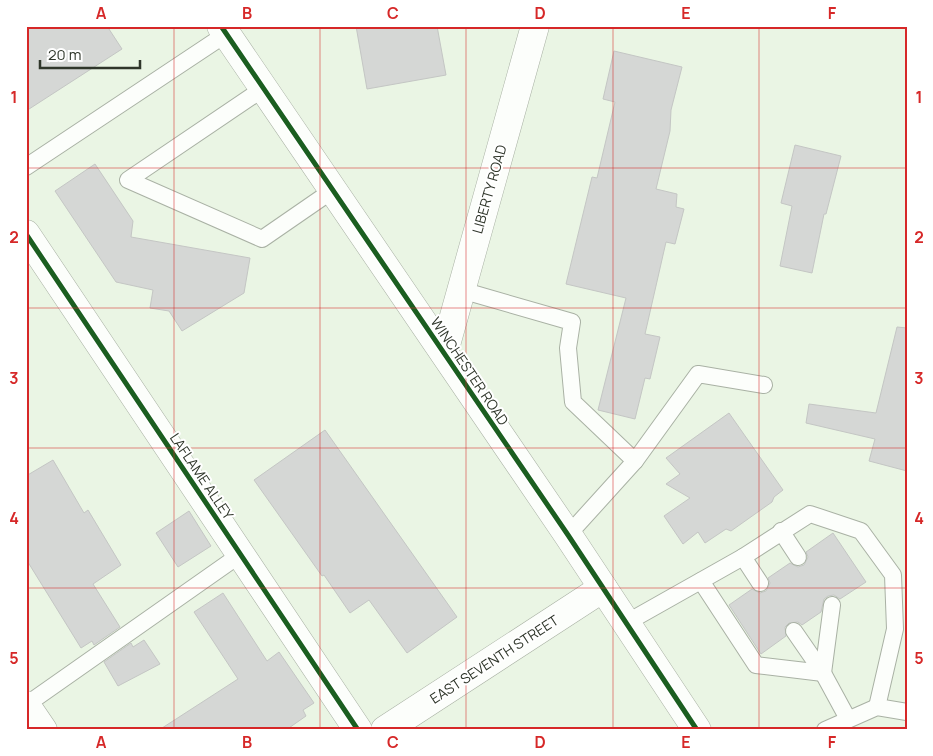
<svg xmlns="http://www.w3.org/2000/svg" width="933" height="756" font-family="Manrope,sans-serif">
	<rect width="100%" height="100%" fill="#eaf5e4"/>
	<g fill="#d5d7d5" stroke="#c4c6c4">
		<path d="M26,26H107L122,49L26,111Z"/>
		<path d="M356,26H437L446,75L367,89Z"/>
		<path d="M614,51L682,67L671,110L670,131L656,189L677,194L676,207L684,209L675,244L666,242L645,334L660,337L650,379L645,378L635,419L598,410L626,298L566,284L592,177L597,178L615,102L603,99Z"/>
		<path d="M795,145L841,156L826,214H824L812,273L780,266L792,206L781,203Z"/>
		<path d="M95,164L133,221L131,237L250,258L244,293L182,331L169,311L150,308L153,290L116,282L55,191Z"/>
		<path d="M897,327L907,328V471L869,461L875,439L806,423L809,404L876,413Z"/>
		<path d="M729,413L783,490L774,497L772,502L731,531L726,529L705,543L698,532L683,544L664,516L690,498L666,484L680,474L666,458Z"/>
		<path d="M325,430L457,617L407,653L369,600L350,613L324,575L322,576L254,480Z"/>
		<path d="M53,460L84,513L88,510L121,565L93,584L120,627L94,645L92,641L81,648L26,559V476Z"/>
		<path d="M189,511L211,546L178,567L156,533Z"/>
		<path d="M833,533L866,582L840,599L834,595L828,596L824,599L821,612L802,625L798,622L789,623L785,627L786,636L761,654L729,605L752,589L760,593L766,591L770,583L768,578L790,563L798,567L804,565L808,557L806,552Z"/>
		<path d="M223,593L267,661L279,652L314,703L303,710L306,716L286,730H159L238,679L194,612Z"/>
		<path d="M144,640L160,664L118,686L104,662L131,643L133,647Z"/>
	</g>
	<g fill="none" stroke-linecap="round" stroke-linejoin="round">
		<defs>
			<g id="service">
				<path d="M264,88L128,180L262,239L333,190"/>
				<path d="M26,167L226,34"/>
				<path d="M461,290L572,322L568,348L573,402L635,461"/>
				<path d="M781,531L798,557"/>
				<path d="M568,535L635,461L698,374L764,385"/>
				<path d="M743,557L760,583"/>
				<path d="M701,581L756,665L823,673L832,605"/>
				<path d="M626,623L743,557L810,514L861,531L893,575L895,629L877,707"/>
				<path d="M794,631L823,673L848,719"/>
				<path d="M26,705L241,554"/>
				<path d="M825,730L877,707L907,712"/>
			</g>
			<g id="minor">
				<path d="M26,234L358,730"/>
				<path d="M26,705L43,730"/>
			</g>
			<path id="tertiary" d="M385,730L603,588"/>
			<path id="secondary" d="M444,352L535,26"/>
			<path id="primary" d="M221,26L568,535L697,730"/>
		</defs>
		<use href="#service" stroke="#a9b1a4" stroke-width="18"/>
		<use href="#minor" stroke="#a9b1a4" stroke-width="29"/>
		<use href="#tertiary" stroke="#a9b1a4" stroke-width="29"/>
		<use href="#secondary" stroke="#a9b1a4" stroke-width="29"/>
		<use href="#primary" stroke="#a9b1a4" stroke-width="29"/>
		<use href="#service" stroke="#fcfefb" stroke-width="16"/>
		<use href="#minor" stroke="#fcfefb" stroke-width="28"/>
		<use href="#tertiary" stroke="#fcfefb" stroke-width="28"/>
		<use href="#secondary" stroke="#fcfefb" stroke-width="28"/>
		<use href="#primary" stroke="#fcfefb" stroke-width="28"/>
		<defs>
			<g id="cycleway">
				<path d="M221,26L568,535L697,730"/>
				<path d="M26,234L358,730"/>
			</g>
		</defs>
		<use href="#cycleway" stroke="#fff" stroke-width="8"/>
		<use href="#cycleway" stroke="#1b5e20" stroke-width="5"/>
	</g>
	<path fill="none" stroke="#d62828" stroke-width="1" stroke-opacity="0.55" d="M174,26V730M320,26V730M466,26V730M613,26V730M759,26V730M26,168H907M26,308H907M26,448H907M26,588H907"/>
	<g text-anchor="middle" dominant-baseline="central" stroke-width="4" stroke-linejoin="round" paint-order="stroke">
		<g font-size="14" fill="#2f362a" stroke="#fff">
			<text transform="translate(489 189) rotate(-74)">LIBERTY ROAD</text>
			<text transform="translate(470 371) rotate(56)">WINCHESTER ROAD</text>
			<text transform="translate(202 476) rotate(56)">LAFLAME ALLEY</text>
			<text transform="translate(494 659) rotate(-33)">EAST SEVENTH STREET</text>
		</g>
	</g>
	<rect width="933" height="756" fill="none" stroke="#ffffff" stroke-width="55"/>
	<path d="M40 60v8h100v-8" fill="none" stroke="#2f362a" stroke-width="2.5"/>
	<text x="48" y="60" font-size="15" fill="#2f362a" stroke="#ffffff" stroke-width="4" paint-order="stroke">20 m</text>
	<rect x="28" y="28" width="878" height="700" fill="none" stroke="#d62828" stroke-width="2"/>
	<g font-size="16" text-anchor="middle" font-weight="bold" fill="#d62828">
		<text x="101" y="19">A</text>
		<text x="247" y="19">B</text>
		<text x="393" y="19">C</text>
		<text x="540" y="19">D</text>
		<text x="686" y="19">E</text>
		<text x="832" y="19">F</text>
		<text x="14" y="103">1</text>
		<text x="919" y="103">1</text>
		<text x="14" y="243">2</text>
		<text x="919" y="243">2</text>
		<text x="14" y="384">3</text>
		<text x="919" y="384">3</text>
		<text x="14" y="524">4</text>
		<text x="919" y="524">4</text>
		<text x="14" y="664">5</text>
		<text x="919" y="664">5</text>
		<text x="101" y="748">A</text>
		<text x="247" y="748">B</text>
		<text x="393" y="748">C</text>
		<text x="540" y="748">D</text>
		<text x="686" y="748">E</text>
		<text x="832" y="748">F</text>
	</g>
</svg>
